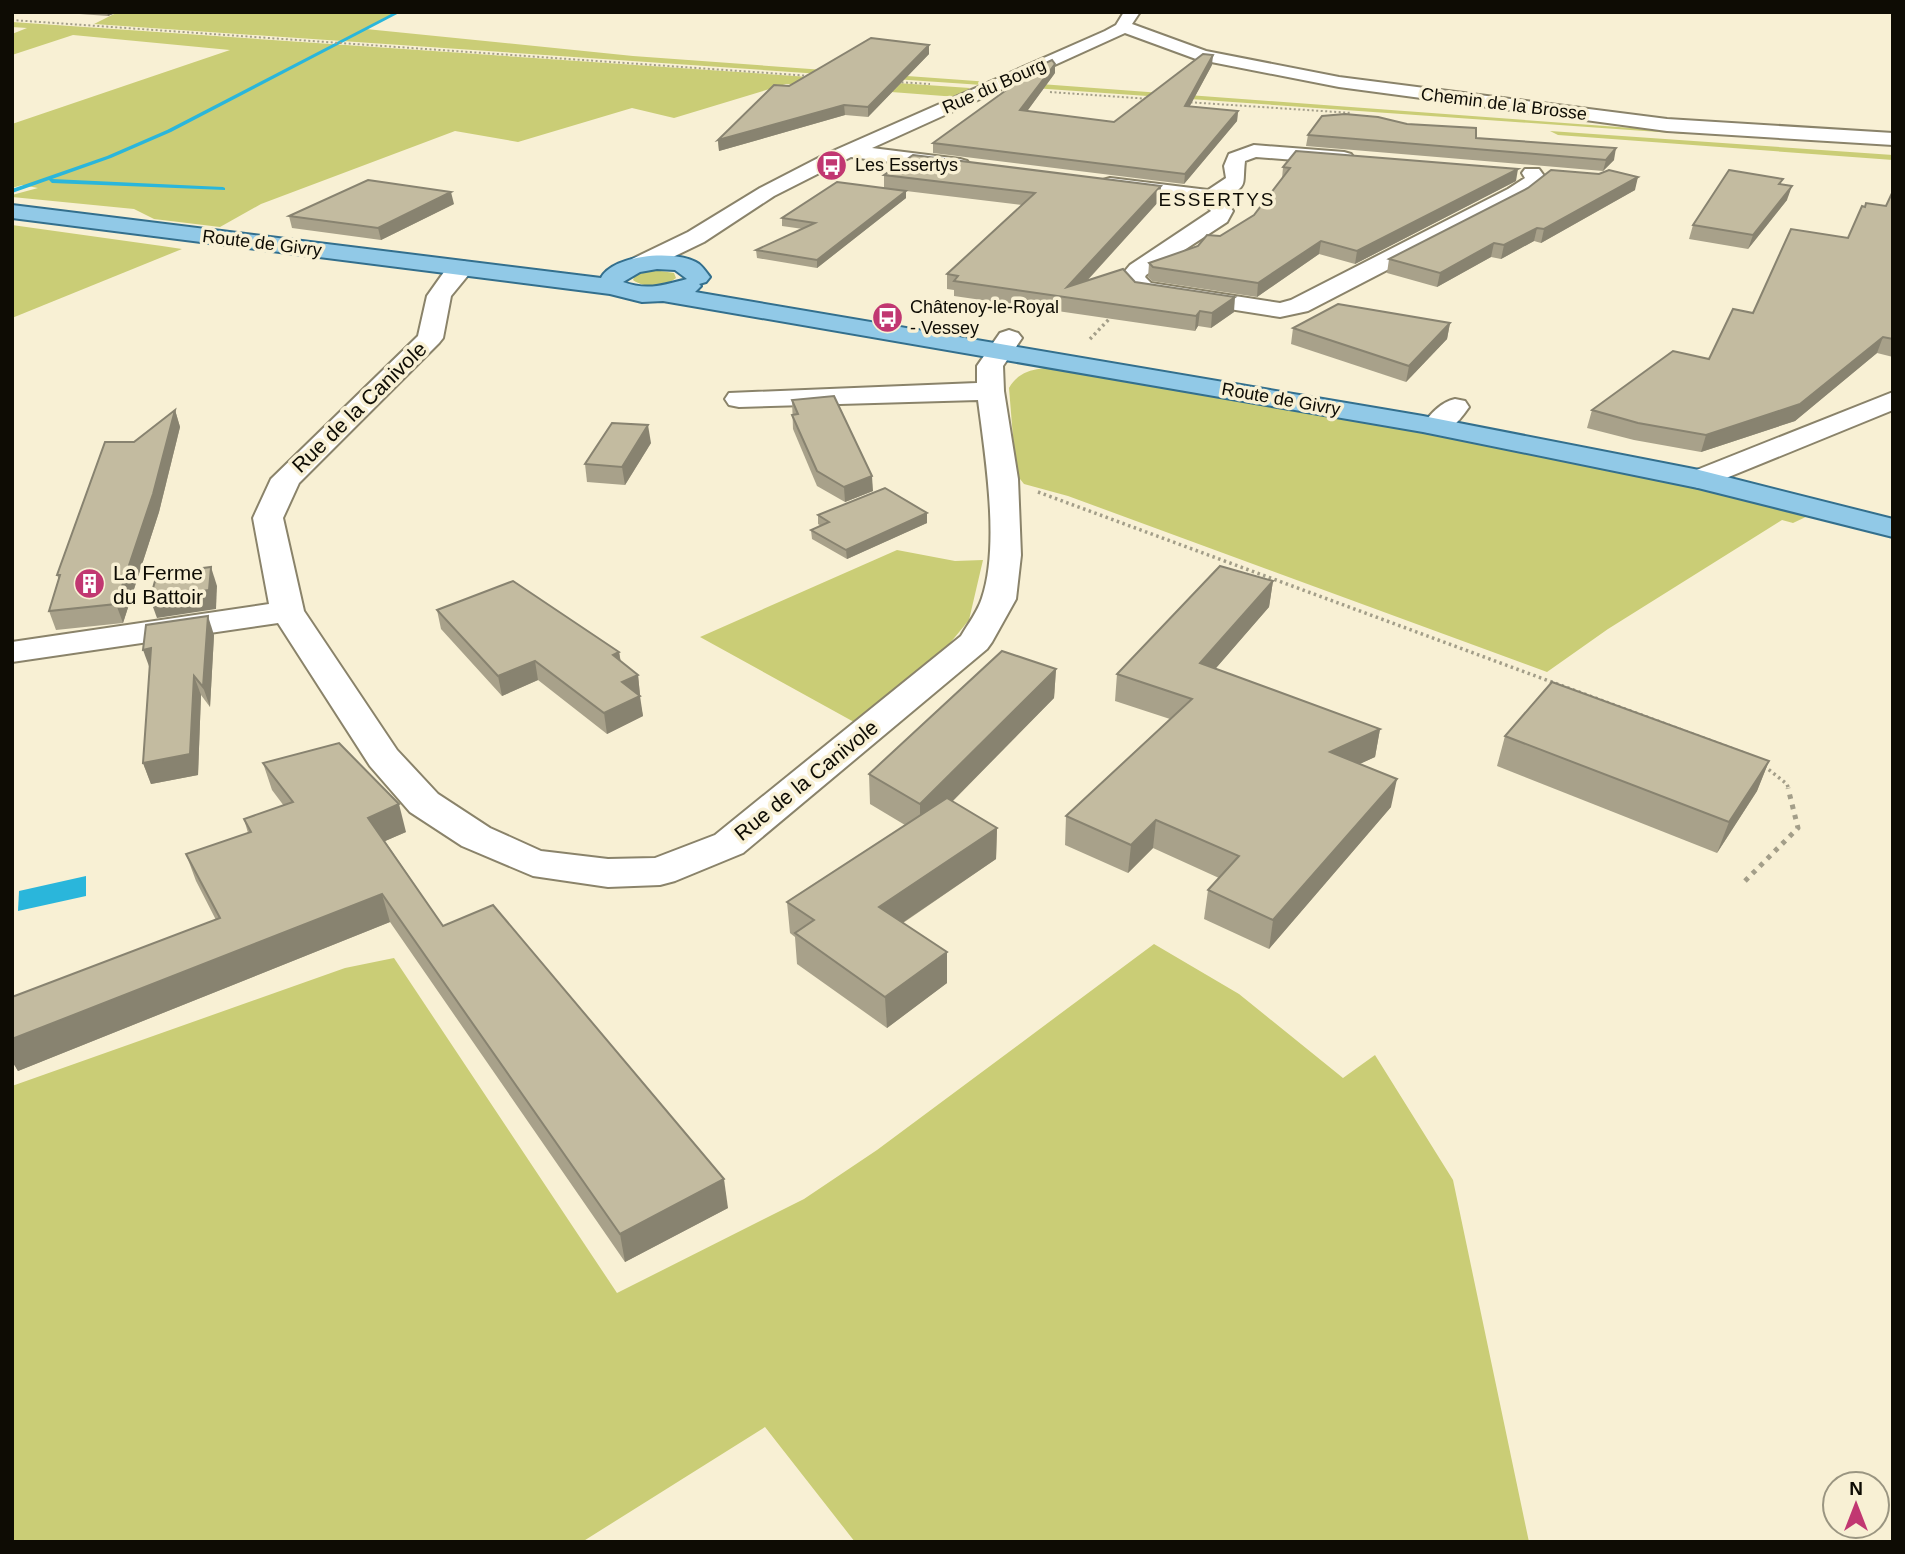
<svg xmlns="http://www.w3.org/2000/svg" width="1905" height="1554" font-family="Arial,sans-serif">
	<rect width="100%" height="100%" fill="#f8f0d4"/>
	<g fill="#cacd76">
		<path d="M118,12H399L366,29L633,56L990,82L982,85L94,24Z"/>
		<path d="M12,22L970,88L957,97L786,84L674,118L632,108L518,142L455,131L261,204L220,227L154,219L134,209L12,197V195L38,188L22,185L12,188V124L230,50L73,35L12,55V34L27,28L12,27Z"/>
		<path d="M1027,83L1632,128L1631,123L1681,128L1687,134L1019,87Z"/>
		<path d="M1550,131L1893,155V160L1558,135Z"/>
		<path d="M12,225L162,246L182,249L12,318Z"/>
		<path d="M654,270L674,273L676,278C665,287 645,289 633,280L635,275Z"/>
		<path d="M1069,367L1602,463L1810,515L1793,523L1782,520L1608,629L1547,672L1068,496L1024,484L1016,474L1009,388C1021,366 1046,368 1069,367Z"/>
		<path d="M897,550L955,561L983,560L969,620L941,654L854,722L700,637Z"/>
		<path d="M1154,944L1239,994L1343,1078L1375,1055L1453,1180L1529,1542H855L765,1427L582,1542H12V1086L345,968L394,958L617,1293L804,1199L877,1150Z"/>
	</g>
	<path fill="#2ab6db" d="M86,876V896L18,911L19,891Z"/>
	<g fill="none" stroke-linecap="round" stroke-linejoin="round">
		<path fill="#2ab6db" fill-rule="evenodd" d="M395,12H401L171,132L111,158L52,179L223,187L225,188V190L52,183L49,180L12,193V189L107,156L167,130Z"/>
		<defs>
			<g id="minor">
				<path d="M1124,12H1140L1132,24L1206,51L1339,77L1667,119L1893,133V145L1667,131L1339,87L1196,59L1125,33L872,148L960,159L967,161L970,165L967,169L960,171L851,157L774,196L704,242L648,269H632L628,264L632,259L688,232L760,188L824,155L1105,31L1116,25Z"/>
				<path d="M1254,145L1344,152L1351,154L1354,158L1351,162L1344,164L1256,157L1245,161C1242,187 1249,184 1224,199L1233,211L1227,222L1146,275L1145,277L1151,283L1280,303L1291,300L1508,189L1525,178L1522,173L1525,169H1539L1547,180L1524,199L1308,311L1280,317L1134,294L1120,277L1130,265L1211,211L1204,203L1103,188L1100,184L1103,180L1110,178L1208,190L1226,178L1224,166L1229,154Z"/>
				<path d="M462,261L470,263L474,268L451,296L443,338L439,343L299,483L283,518L304,611L397,750L438,794L490,828L541,851L608,859L655,858L715,835L961,636C968,624 978,611 982,598C1000,545 985,455 978,400L739,407L729,405L725,399L729,393L977,383V366L1000,333L1009,330L1018,333L1022,338L1003,366L1004,391L1018,479L1021,555L1016,599L992,642L987,649L743,853L675,881L660,885L608,887L533,876L462,846L410,812L370,766L278,623L12,662V642L269,604L253,518L271,479L418,336L427,296L444,272L454,263Z"/>
				<path d="M1893,392V410L1709,485L1699,488L1689,485L1684,479L1689,473Z"/>
				<path d="M1455,399L1465,401L1469,407C1458,423 1446,437 1426,432L1422,426C1430,414 1441,402 1455,399Z"/>
			</g>
			<path id="major" d="M12,205L601,278C613,254 678,249 699,264C703,267 707,273 710,277L706,282L699,284L701,286L695,292L1423,416L1699,470L1893,519V537L1698,488L1423,432L663,301L642,302L610,294L12,218ZM657,269L675,270L687,279C664,285 647,291 623,282L640,272Z"/>
		</defs>
		<use href="#minor" stroke="#8a836a" stroke-width="4"/>
		<use href="#major" stroke="#336f8d" stroke-width="4"/>
		<g stroke="#a39e89" stroke-width="2" stroke-dasharray="2 2.5" stroke-linecap="butt">
			<path d="M12,20L811,76"/>
			<path d="M897,82L930,84"/>
			<path d="M1050,92L1150,99"/>
			<path d="M1186,102L1352,113"/>
		</g>
		<g stroke="#a39e89" stroke-width="3.5" stroke-dasharray="2.5 3.5" stroke-linecap="butt">
			<path d="M1090,339L1113,315"/>
			<path d="M1038,492L1752,756"/>
			<path d="M1764,766L1787,784L1789,790"/>
		</g>
		<path stroke="#a39e89" stroke-width="5" stroke-dasharray="4.5 6" stroke-linecap="butt" d="M1745,881L1798,828L1788,788"/>
		<use href="#minor" fill="#fff" fill-rule="evenodd"/>
		<use href="#major" fill="#91c9e7" fill-rule="evenodd"/>
	</g>
	<g fill="#a8a18a">
		<path d="M51,12H118L108,16Z"/>
		<path d="M929,45V54L868,117L845,115L719,151L718,140L789,86Z"/>
		<path d="M1212,65L1189,107L1238,111L1237,121L1184,184L933,153V143L1055,73L1027,111L1114,122Z"/>
		<path d="M1407,124L1476,138L1614,160L1603,171L1306,146L1308,135Z"/>
		<path d="M1283,167L1516,181L1355,264L1319,254L1257,297L1152,281L1148,277L1149,263L1198,246L1220,236L1254,215L1282,179Z"/>
		<path d="M884,175L1160,200L1086,282H1135L1234,312L1211,328L1198,326L1195,331L954,296V290L947,289V274L1022,205L906,191V198L817,268L757,258L756,250L803,229L782,226V218L884,188Z"/>
		<path d="M1781,185L1787,200L1748,249L1689,239L1693,225Z"/>
		<path d="M1528,188L1635,190L1541,243L1534,241L1501,259L1491,257L1437,287L1387,273L1389,259Z"/>
		<path d="M1893,191V357L1877,353L1795,421L1701,452L1634,440L1587,428L1592,410L1709,359L1753,313L1848,238L1886,206Z"/>
		<path d="M454,204L381,240L292,228L289,216Z"/>
		<path d="M1450,323L1447,339L1406,382L1291,344L1293,328Z"/>
		<path d="M792,400L873,491L845,502L817,486L793,429Z"/>
		<path d="M175,410L180,427L159,512L123,623L56,630L49,611L59,580L57,575L134,442Z"/>
		<path d="M651,443L625,485L587,482L585,464Z"/>
		<path d="M818,515L927,523L847,559L812,539L811,530L821,526L818,524Z"/>
		<path d="M1273,581L1269,607L1215,669L1380,729L1375,757L1359,764L1391,807L1269,949L1204,919L1208,890L1219,878L1153,848L1128,873L1065,845L1066,816L1170,719L1115,701L1117,674Z"/>
		<path d="M437,610L619,652L621,662L638,675L640,695L639,696L643,716L607,734L538,680L502,696L441,629Z"/>
		<path d="M214,635L210,707L201,695L198,775L151,784L143,763Z"/>
		<path d="M1056,669L1054,698L952,802L997,828L996,859L903,923L947,983L887,1028L797,964L795,937L790,933L787,902L905,825L870,804L869,774Z"/>
		<path d="M1505,736L1769,761L1757,791L1717,853L1497,766Z"/>
		<path d="M263,763L406,832L385,841L443,926L728,1208L625,1262L390,922L18,1071L12,1061V997L216,920L196,881L186,854L248,833L244,819L284,806L272,790Z"/>
	</g>
	<g fill="#888370">
		<path d="M107,12H118L108,16Z"/>
		<path d="M929,45V54L868,117V107Z"/>
		<path d="M1213,55L1212,65L1184,117L1185,106Z"/>
		<path d="M1055,64V73L1020,121V110Z"/>
		<path d="M844,105L845,115L719,151L718,140Z"/>
		<path d="M1238,111L1237,121L1184,184L1185,174Z"/>
		<path d="M1616,148L1614,160L1603,171L1606,160Z"/>
		<path d="M1518,169L1516,181L1355,264L1357,251Z"/>
		<path d="M1638,177L1635,190L1541,243L1544,229Z"/>
		<path d="M1161,186L1160,200L1071,298L1067,287Z"/>
		<path d="M1792,186L1787,200L1748,249L1753,235Z"/>
		<path d="M906,191V198L817,268V260Z"/>
		<path d="M451,192L454,204L381,240L378,228Z"/>
		<path d="M1537,228L1534,241L1501,259L1504,245Z"/>
		<path d="M1321,241L1319,254L1257,297L1258,283Z"/>
		<path d="M1494,243L1491,257L1437,287L1440,273Z"/>
		<path d="M1235,297L1234,312L1211,328L1212,313Z"/>
		<path d="M1200,311L1198,326L1195,331L1196,316Z"/>
		<path d="M1450,323L1447,339L1406,382L1409,366Z"/>
		<path d="M1883,337L1877,353L1795,421L1701,452L1706,435Z"/>
		<path d="M175,410L180,427L159,512L123,623L116,604Z"/>
		<path d="M648,425L651,443L625,485L622,467Z"/>
		<path d="M872,476L873,491L845,502L844,487Z"/>
		<path d="M927,513V523L847,559L846,550Z"/>
		<path d="M211,567L217,586L216,609L157,618L150,599Z"/>
		<path d="M1273,581L1269,607L1197,690L1200,663Z"/>
		<path d="M208,616L214,635L210,707L203,687Z"/>
		<path d="M151,648L150,669L143,650Z"/>
		<path d="M619,652L622,672L613,655Z"/>
		<path d="M535,661L538,680L502,696L498,676Z"/>
		<path d="M1056,669L1054,698L920,834V804Z"/>
		<path d="M638,675L640,695L625,702L622,682Z"/>
		<path d="M194,676L201,695L198,775L151,784L143,763Z"/>
		<path d="M640,696L643,716L607,734L604,713Z"/>
		<path d="M1380,729L1375,757L1325,780L1330,752Z"/>
		<path d="M1769,761L1757,791L1717,853L1729,822Z"/>
		<path d="M1397,779L1391,807L1269,949L1273,920Z"/>
		<path d="M399,804L406,832L376,845L368,818Z"/>
		<path d="M1156,820L1153,848L1128,873L1131,845Z"/>
		<path d="M997,828L996,859L880,938L879,907Z"/>
		<path d="M382,894L390,922L18,1071L12,1061V1039Z"/>
		<path d="M947,952V983L887,1028L885,997Z"/>
		<path d="M724,1179L728,1208L625,1262L620,1234Z"/>
	</g>
	<g fill="#c3bba0" stroke="#888370" stroke-width="2">
		<path d="M871,38L929,45L868,107L844,105L718,140L774,85L789,86Z"/>
		<path d="M1203,54L1213,55L1185,106L1238,111L1185,174L933,143L1041,65L1052,60L1055,64L1020,110L1114,122Z"/>
		<path d="M1345,114L1378,117L1407,124L1476,128V138L1616,148L1606,160L1308,135L1322,116Z"/>
		<path d="M1296,151L1518,169L1357,251L1321,241L1258,283L1153,267L1149,263L1198,246L1207,235L1220,236L1254,215L1290,168L1283,167Z"/>
		<path d="M913,155L1161,186L1067,287L1123,269L1135,282L1235,297L1212,313L1200,311L1196,316L954,281L958,276L947,274L1035,193L884,175Z"/>
		<path d="M1551,170L1599,174L1609,170L1638,177L1544,229L1537,228L1504,245L1494,243L1440,273L1389,259L1528,188Z"/>
		<path d="M1729,170L1783,179L1779,184L1792,186L1753,235L1693,225Z"/>
		<path d="M368,180L451,192L378,228L289,216Z"/>
		<path d="M837,182L906,191L817,260L756,250L815,223L782,218Z"/>
		<path d="M1893,191V339L1883,337L1800,404L1706,435L1638,423L1592,410L1673,351L1709,359L1733,309L1753,313L1791,229L1848,238L1862,206L1865,207L1866,203L1886,206Z"/>
		<path d="M1338,304L1450,323L1409,366L1293,328Z"/>
		<path d="M834,396L872,476L844,487L817,471L792,415L798,414L792,400Z"/>
		<path d="M175,410L153,494L116,604L49,611L60,575H57L105,442H134Z"/>
		<path d="M612,423L648,425L622,467L585,464Z"/>
		<path d="M885,488L927,513L846,550L811,530L829,522L818,515Z"/>
		<path d="M1220,566L1273,581L1200,663L1380,729L1330,752L1397,779L1273,920L1208,890L1239,856L1156,820L1131,845L1066,816L1192,699L1117,674Z"/>
		<path d="M211,567L209,590L150,599L157,574Z"/>
		<path d="M513,581L619,652L613,655L638,675L622,682L640,696L604,713L535,661L498,676L437,610Z"/>
		<path d="M208,616L203,687L194,676L190,754L143,763L151,648L143,650L146,625Z"/>
		<path d="M1002,651L1056,669L920,804L869,774Z"/>
		<path d="M1552,682L1769,761L1729,822L1505,736Z"/>
		<path d="M339,743L399,804L368,818L443,926L493,905L724,1179L620,1234L382,894L12,1039V997L220,918L186,854L251,832L244,819L293,802L263,763Z"/>
		<path d="M947,798L997,828L879,907L947,952L885,997L795,933L814,920L787,902Z"/>
	</g>
	<defs>
		<symbol id="bus-disc" viewBox="-11 -11 22 22"><circle r="9.5" fill="#c13771" stroke="#f8f0d4"/><path d="M-5-6H5V4H4V6H2V4H-2V6H-4V4H-5ZM-3.5-4V0h7V-4ZM-3.5 1.2v1.5H-2V1.2ZM2 1.2v1.5H3.5V1.2Z" fill="#fff"/></symbol>
		<symbol id="building-disc" viewBox="-11 -11 22 22"><circle r="9.5" fill="#c13771" stroke="#f8f0d4"/><path d="M-4-6H4V6H1V3H-1V6H-4ZM-2.5-4.3h1.7v1.8h-1.7ZM.8-4.3h1.7v1.8H.8ZM-2.5-1h1.7V.8h-1.7ZM.8-1h1.7V.8H.8Z" fill="#fff"/></symbol>
	</defs>
	<g fill-rule="evenodd">
		<use href="#bus-disc" x="814" y="148" width="35" height="35"/>
		<use href="#bus-disc" x="870" y="300" width="35" height="35"/>
		<use href="#building-disc" x="72" y="566" width="35" height="35"/>
	</g>
	<g text-anchor="middle" dominant-baseline="central" stroke-width="7" stroke-linejoin="round" paint-order="stroke">
		<g font-size="18" fill="#0e0c04" stroke="#f8f0d4">
			<text transform="translate(994 86) rotate(-24)">Rue du Bourg</text>
			<text transform="translate(1504 104) rotate(7)">Chemin de la Brosse</text>
			<text transform="translate(262 243) rotate(7)">Route de Givry</text>
			<text transform="translate(1281 399) rotate(10)">Route de Givry</text>
		</g>
		<g font-size="18" fill="#0e0c04" stroke="#f8f0d4" text-anchor="start">
			<text x="855" y="165">Les Essertys</text>
			<text x="910" y="307">Châtenoy-le-Royal<tspan x="910" dy="21">- Vessey</tspan></text>
		</g>
		<g font-size="19" letter-spacing="2" fill="#0e0c04" stroke="#f8f0d4">
			<text x="1217" y="199">ESSERTYS</text>
		</g>
		<g font-size="21" fill="#0e0c04" stroke="#f8f0d4">
			<text transform="translate(359 407) rotate(-44)">Rue de la Canivole</text>
			<text transform="translate(806 780) rotate(-39)">Rue de la Canivole</text>
		</g>
		<g font-size="21" fill="#0e0c04" stroke="#f8f0d4" text-anchor="start">
			<text x="113" y="572">La Ferme<tspan x="113" dy="24">du Battoir</tspan></text>
		</g>
	</g>
	<rect width="1905" height="1554" fill="none" stroke="#0e0c04" stroke-width="28"/>
	<g transform="translate(1856 1505)"><circle r="33" fill="#f8f0d4" stroke="#9a9581" stroke-width="2"/>
	<path d="M0-5L12 26L0 18L-12 26Z" fill="#c13771"/>
	<text y="-10" font-size="19" font-weight="bold" text-anchor="middle" fill="#0e0c04">N</text>
	</g>
</svg>
